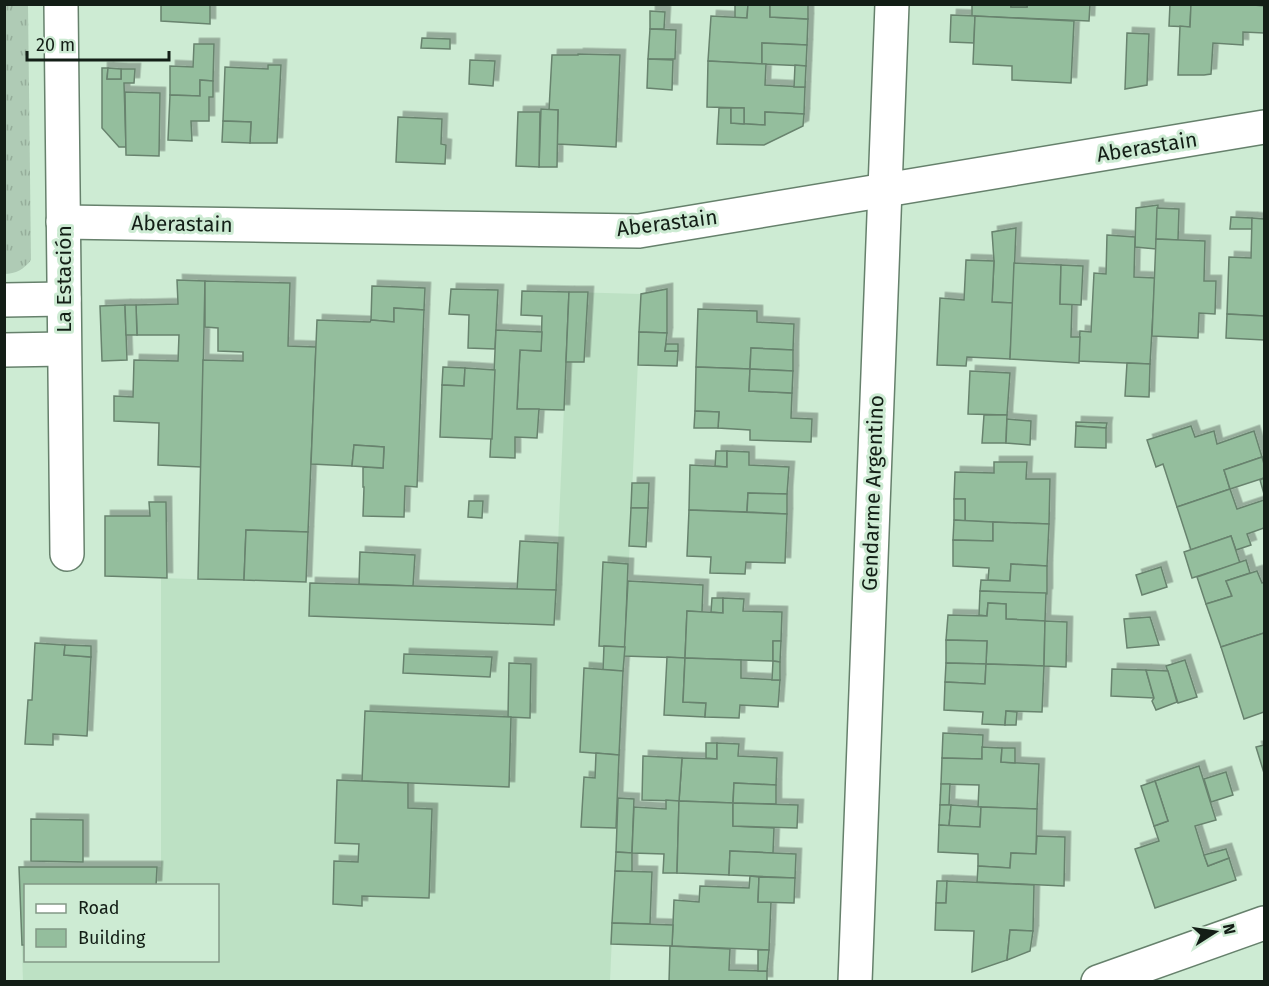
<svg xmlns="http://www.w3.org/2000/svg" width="1269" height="986" font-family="'Fira Sans',sans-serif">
	<defs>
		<pattern id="grass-tufts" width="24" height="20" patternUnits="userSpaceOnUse" patternTransform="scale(1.5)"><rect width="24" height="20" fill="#afcbb5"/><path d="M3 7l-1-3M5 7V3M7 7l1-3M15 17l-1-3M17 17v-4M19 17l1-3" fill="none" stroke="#96ae9b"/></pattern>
		<filter id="shadow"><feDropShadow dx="5.5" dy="-5.5" stdDeviation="0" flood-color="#0004"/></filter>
	</defs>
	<rect width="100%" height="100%" fill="#cdebd3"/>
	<path fill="#bde1c4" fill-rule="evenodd" d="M569,292L641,294L610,981H23L19,867H161V578L556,590ZM26,886H218V960H26Z"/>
	<path fill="url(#grass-tufts)" d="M5,4L28,5L31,260C24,269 16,274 4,274Z"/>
	<g fill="#94be9d" stroke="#68836e" stroke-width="1.5" filter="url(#shadow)">
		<path d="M161,4H210V24L161,21Z"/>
		<path d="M735,4H748L747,18H735Z"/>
		<path d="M748,4H770V17L808,19L807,45L762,43V64L708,61L711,16L747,18Z"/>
		<path d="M770,4H808V19L770,17Z"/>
		<path d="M972,4H1011V7H1027V4H1090L1089,21L972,16Z"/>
		<rect x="1011" y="4" width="16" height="3"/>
		<path d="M1170,4H1191L1190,27L1169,26Z"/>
		<path d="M1191,4H1243L1264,6V33L1243,32V45L1213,43L1211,74L1204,75H1178L1180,26L1190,27Z"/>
		<path d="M650,11L665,12L664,29H650Z"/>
		<path d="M951,15L975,16L974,43L950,42Z"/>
		<path d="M975,16L1074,21L1071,83L1012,80V66L973,64Z"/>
		<path d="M650,29L676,30L675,59H648Z"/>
		<path d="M1127,33L1149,34L1147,85L1125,89Z"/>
		<path d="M422,38L450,39V49L421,48Z"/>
		<path d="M762,43L807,45L806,66L762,64Z"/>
		<path d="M194,44H214L213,81L200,80V96L170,95V66L193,67Z"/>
		<path d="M578,54L620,55L616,147L557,144L558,110H549L552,55H578Z"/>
		<path d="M648,59L673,60L672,90L647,88Z"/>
		<path d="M470,60L495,61L493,86L469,84Z"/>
		<path d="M708,61L766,64L765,85L805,87L804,114L765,112V125L744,124V108L707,107Z"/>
		<path d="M268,65H281L277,143H250L251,122L223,121L225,67L268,69Z"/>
		<path d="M795,65L806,66L805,87H794Z"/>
		<path d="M102,68H108L107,79H121V69H135L134,83H124L126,147H119L102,128Z"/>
		<path d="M108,68L121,69V79H107Z"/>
		<path d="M200,80L213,81V97H209V121H191L192,141L168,140L170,95L200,96Z"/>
		<path d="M125,92L160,93L159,156L126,155Z"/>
		<path d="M719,108H731V123L765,125V112L804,114L803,126L764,145L717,144Z"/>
		<path d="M731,108H744V124L731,123Z"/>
		<path d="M541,109L558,110L557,167H539Z"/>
		<path d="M518,112H540L539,167L516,166Z"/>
		<path d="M398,117L442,119L441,144L446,145L445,164L396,162Z"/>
		<path d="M223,121L251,122L250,143L222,142Z"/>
		<path d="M1158,205L1156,249L1135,247L1136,208Z"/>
		<path d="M1157,208L1179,209L1178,240L1156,239Z"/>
		<path d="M1231,217L1252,218V229H1230Z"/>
		<path d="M1252,218L1264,219V316L1227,314L1229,257L1251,258Z"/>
		<path d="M1016,228L1013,303L992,302L994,261L992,232Z"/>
		<path d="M1107,235L1135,237L1134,277L1155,278L1150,364L1078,361L1080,331L1091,332L1094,273L1106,274Z"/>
		<path d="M1156,239L1205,241L1204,281H1216L1215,314L1199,313L1198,338L1152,336Z"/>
		<path d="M966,260L994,261L992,302L1013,303L1010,359L967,357L966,366L937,365L940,298L964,300Z"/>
		<path d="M1014,263L1061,265L1060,304H1072L1071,337H1080L1079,363L1010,359Z"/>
		<path d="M1061,265L1083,266L1081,305L1060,304Z"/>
		<path d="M177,280L205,281L201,467L158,465L159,423L114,421V396L133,397L134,360L178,361L179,335H137L136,305L178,304Z"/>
		<path d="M205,281L290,283L288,346L316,347L308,532L246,530L244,580L198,579L203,360L243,361V352L218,351V328L205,327Z"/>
		<path d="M372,286L425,288L424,310L394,308V322L371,320Z"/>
		<path d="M451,289L498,290L495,349L468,348L469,315L449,314Z"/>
		<path d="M667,289V333L639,332L641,294Z"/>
		<path d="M522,291L569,292L564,410L517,409L520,350L541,351L542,316L521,315Z"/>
		<path d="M569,292H588L584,362H566Z"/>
		<path d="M125,305L127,360L102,361L100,306Z"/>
		<path d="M125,305H136L137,335H126Z"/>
		<path d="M394,308L424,310L417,487L405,486L404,517L363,516L364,487H363V467L383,468L384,447L354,445L352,466L311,464L317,320L370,322L371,320L394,322Z"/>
		<path d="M698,309L757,311V322L794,324L793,350L751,348L750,369L696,367Z"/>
		<path d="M1227,314L1264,316V340L1226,338Z"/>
		<path d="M496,330L542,332L541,351L520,350L517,409H539L537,438L515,437V458L490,457Z"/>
		<path d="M639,332L667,333L665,351H678L677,366L638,365Z"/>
		<path d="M666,344H678V351H665Z"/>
		<path d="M751,348L793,350V371L750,369Z"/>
		<path d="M1127,363L1150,364L1149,397L1125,396Z"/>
		<path d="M443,367L465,368L464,386L442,385Z"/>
		<path d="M696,367L750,369L749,391L792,393L791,418L812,419L811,442L750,440V430L718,428L719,412L695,411Z"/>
		<path d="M465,368L495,370L492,439L440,437L442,385L464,386Z"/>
		<path d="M750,369L793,371L792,393L749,391Z"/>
		<path d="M970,371L1010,373L1007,415L968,414Z"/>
		<path d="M695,411L719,412L718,428H694Z"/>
		<path d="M984,415H1007L1006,443H982Z"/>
		<path d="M1007,419L1031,421L1030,445L1006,443Z"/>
		<path d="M1076,422L1107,423L1106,428L1076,426Z"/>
		<path d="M1076,426L1106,428V448L1075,447Z"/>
		<path d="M1191,426L1195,437L1214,431L1217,444L1254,431L1262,457L1224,470L1230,489L1177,507L1163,464L1156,467L1147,440Z"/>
		<path d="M354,445L384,447L383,468L352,466Z"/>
		<path d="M716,451H727V467L715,466Z"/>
		<path d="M727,451L749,452V465L789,467L787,494L748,493L747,512L689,510L690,465L727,467Z"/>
		<path d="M1262,457L1264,464V478L1230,489L1224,470Z"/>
		<path d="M994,462H1027L1026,479H1050L1049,524L965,521V499H954L955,472L994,473Z"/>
		<path d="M1264,478V494L1260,480Z"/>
		<path d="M632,483H649L648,508H631Z"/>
		<path d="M1230,489L1237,509L1264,500V528L1247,534L1251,545L1236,550L1231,536L1191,550L1177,507Z"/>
		<path d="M748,493L787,494V514L747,512Z"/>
		<path d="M954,499H965V521L954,520Z"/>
		<path d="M469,501H483L482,518L468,517Z"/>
		<path d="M149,502H166L167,578L105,576V516H150Z"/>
		<path d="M631,508H648L646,547L629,546Z"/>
		<path d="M689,510L787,514L785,563L746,562L745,574L710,573L711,557L687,556Z"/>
		<path d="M954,520L993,522V541L953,540Z"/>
		<path d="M993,522L1049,524L1047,566L1011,564L1010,581L988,580L989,568L953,566V540L993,541Z"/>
		<path d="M246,530L308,532L306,582L244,580Z"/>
		<path d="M1231,536L1240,563L1192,578L1184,552Z"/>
		<path d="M520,541L558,543L556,590H517Z"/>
		<path d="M360,552L415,555L413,586L359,584Z"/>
		<path d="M1246,560L1250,573L1226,581L1232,596L1206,604L1197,577Z"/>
		<path d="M603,562L628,564L625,647L599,646Z"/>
		<path d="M1011,564L1047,566V594L980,591L981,580L1010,581Z"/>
		<path d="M1161,567L1167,587L1142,595L1136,575Z"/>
		<path d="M1257,571L1262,583L1264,582V633L1221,647L1206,604L1232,596L1226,581Z"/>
		<path d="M628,581L703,585L702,612L687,611L685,658L624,656Z"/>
		<path d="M310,583L556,590L554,625L309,616Z"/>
		<path d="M980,591L1046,593L1045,621L1006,619V604L988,603L987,616L979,615Z"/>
		<path d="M712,598H723V613L711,612Z"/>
		<path d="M723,598L744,599L743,611L782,612L781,641H773V661L685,658L687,611L723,613Z"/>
		<path d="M988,603L1006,604V619L1045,621L1044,666L986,664L987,641L946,640L948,615L987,616Z"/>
		<path d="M1150,617L1159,645L1127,648L1124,619Z"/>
		<path d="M1045,621L1067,622L1066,667L1044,666Z"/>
		<path d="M1264,633V712L1244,719L1221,647Z"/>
		<path d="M946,640L987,641L986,664L946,663Z"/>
		<path d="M773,641H781L780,662L773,661Z"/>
		<path d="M35,643L65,645L64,655L91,657L87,736L53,734V745L25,744L28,700H32Z"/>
		<path d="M65,645L91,646V657L64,655Z"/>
		<path d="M604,646L625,647L623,671L603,670Z"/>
		<path d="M404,654L492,657L490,677L403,673Z"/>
		<path d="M667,657L685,658L683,702L706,703L705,717L664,715Z"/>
		<path d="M685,658L741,660V678L780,680L778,707L740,705L739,718L705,717L706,703L683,702Z"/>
		<path d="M1185,660L1197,697L1178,703L1166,666Z"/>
		<path d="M773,661L780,662V680H772Z"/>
		<path d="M509,663L531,664L530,718L508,717Z"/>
		<path d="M946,663L986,664L985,684L945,682Z"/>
		<path d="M986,664L1044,666L1042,712L1006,711L1005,725L982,724L983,712L944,710L945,682L985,684Z"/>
		<path d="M584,668L623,671L619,755L580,752Z"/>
		<path d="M1112,669L1146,670L1154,698L1111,696Z"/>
		<path d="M1146,670L1168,671L1177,702L1156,710L1152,701L1154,698Z"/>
		<path d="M365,711L511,717L509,787L362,781Z"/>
		<path d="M1006,711L1017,712L1016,725H1005Z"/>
		<path d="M943,733L983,735L982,759L942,758Z"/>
		<path d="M706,743H717V759L706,758Z"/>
		<path d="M717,743L739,744L738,756L777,758L776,785L734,783L733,803L679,801L682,758L717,759Z"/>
		<path d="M1264,745V773L1256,747Z"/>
		<path d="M982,747L1002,748L1001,762L1039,764L1037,809L978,807L979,785L941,784L942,758L982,759Z"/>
		<path d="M1002,748H1015V763L1001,762Z"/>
		<path d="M596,753L619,755L616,828L581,827L584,777L595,778Z"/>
		<path d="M643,756L682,758L679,801L642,800Z"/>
		<path d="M1199,766L1216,820L1195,826L1204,855L1208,866L1229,858L1236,880L1155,908L1135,849L1159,841L1154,826L1168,821L1155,781Z"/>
		<path d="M1226,772L1233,795L1211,802L1204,779Z"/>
		<path d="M337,780L408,783V808L432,809L429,898L362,896V906L333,904L334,861L358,862L359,844L335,843Z"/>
		<path d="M1155,781L1168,821L1154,826L1141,786Z"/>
		<path d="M734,783L776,785V804L733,803Z"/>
		<path d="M941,784H950L949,805H940Z"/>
		<path d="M618,798L634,799L632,853L616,852Z"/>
		<path d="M666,800L679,801L677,873H663L664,854L632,853L634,807L666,809Z"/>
		<path d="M679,801L733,803V826L774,828L773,853L730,851L729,875L677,873Z"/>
		<path d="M733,803L798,805L797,828L733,826Z"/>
		<path d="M940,805H951L949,826L939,825Z"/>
		<path d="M951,805L981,807L980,827L949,826Z"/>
		<path d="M981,807L1037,809L1036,854L1011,853L1010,868L978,866V854L938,852L939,825L980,827Z"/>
		<path d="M31,819L83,820V862L31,861Z"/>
		<path d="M1037,836L1065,837L1064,886L977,882L978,866L1010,868L1011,853L1036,854Z"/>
		<path d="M1226,849L1229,858L1208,866L1204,855Z"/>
		<path d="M730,851L796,854L795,878L729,875Z"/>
		<path d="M616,852L632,853V872L615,871Z"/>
		<path d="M19,867H157L156,886H26V945H22Z"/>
		<path d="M615,871L652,872L650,924L612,923Z"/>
		<path d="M750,876L759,877L758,902H771L769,950L672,946L674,900L699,902L700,886L749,888Z"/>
		<path d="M759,877L795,878L794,903L758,902Z"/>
		<path d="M937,881H947L946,903H936Z"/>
		<path d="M947,881L1034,885L1033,931L1010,930L1007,960L972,972L974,931L935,930L936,903H946Z"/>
		<path d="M612,923L673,925L672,946L611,944Z"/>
		<path d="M1010,930L1033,931L1030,951L1007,960Z"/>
		<path d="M670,946L730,949L729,970L767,971V982H669Z"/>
		<path d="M758,950H769L767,971H758Z"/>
	</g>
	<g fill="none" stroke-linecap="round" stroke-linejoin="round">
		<defs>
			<g id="minor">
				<path d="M61,4L67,554"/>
				<path d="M63,222L639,231L1264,127"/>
				<path d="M4,300L64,299"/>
				<path d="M4,350L64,349"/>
				<path d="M855,982L892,4"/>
				<path d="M1098,982L1264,923"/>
			</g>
		</defs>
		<use href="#minor" stroke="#66816c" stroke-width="36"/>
		<use href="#minor" stroke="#fff" stroke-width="33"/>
	</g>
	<g text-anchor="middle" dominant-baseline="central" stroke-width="6" stroke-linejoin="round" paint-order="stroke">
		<g font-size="21" fill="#131e16" stroke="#cdebd3">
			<text transform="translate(1147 147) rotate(-9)">Aberastain</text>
			<text transform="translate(667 223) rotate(-7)">Aberastain</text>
			<text transform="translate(182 224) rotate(1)">Aberastain</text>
			<text transform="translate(64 279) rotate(-90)">La Estación</text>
			<text transform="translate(873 493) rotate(-88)">Gendarme Argentino</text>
		</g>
	</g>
	<rect width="1269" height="986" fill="none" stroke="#131e16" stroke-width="12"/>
	<rect x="24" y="884" width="195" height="78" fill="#cdebd3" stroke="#839987" stroke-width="1.5"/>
	<rect x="36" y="904" width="30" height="9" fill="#ffffff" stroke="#839987" stroke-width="1.5"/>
	<text x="78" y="914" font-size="18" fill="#131e16">Road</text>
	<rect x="36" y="929" width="30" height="18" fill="#94be9d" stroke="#839987" stroke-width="1.5"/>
	<text x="78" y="944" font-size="18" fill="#131e16">Building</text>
	<g transform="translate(1215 932) rotate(78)" stroke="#cdebd3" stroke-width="4.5" paint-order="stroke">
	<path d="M0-4.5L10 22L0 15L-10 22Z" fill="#131e16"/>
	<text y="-9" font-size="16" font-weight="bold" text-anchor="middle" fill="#131e16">N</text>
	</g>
	<path d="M27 51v9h142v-9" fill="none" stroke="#131e16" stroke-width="3"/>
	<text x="36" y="51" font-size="18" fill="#131e16" stroke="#cdebd3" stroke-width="4.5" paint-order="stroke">20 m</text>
</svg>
